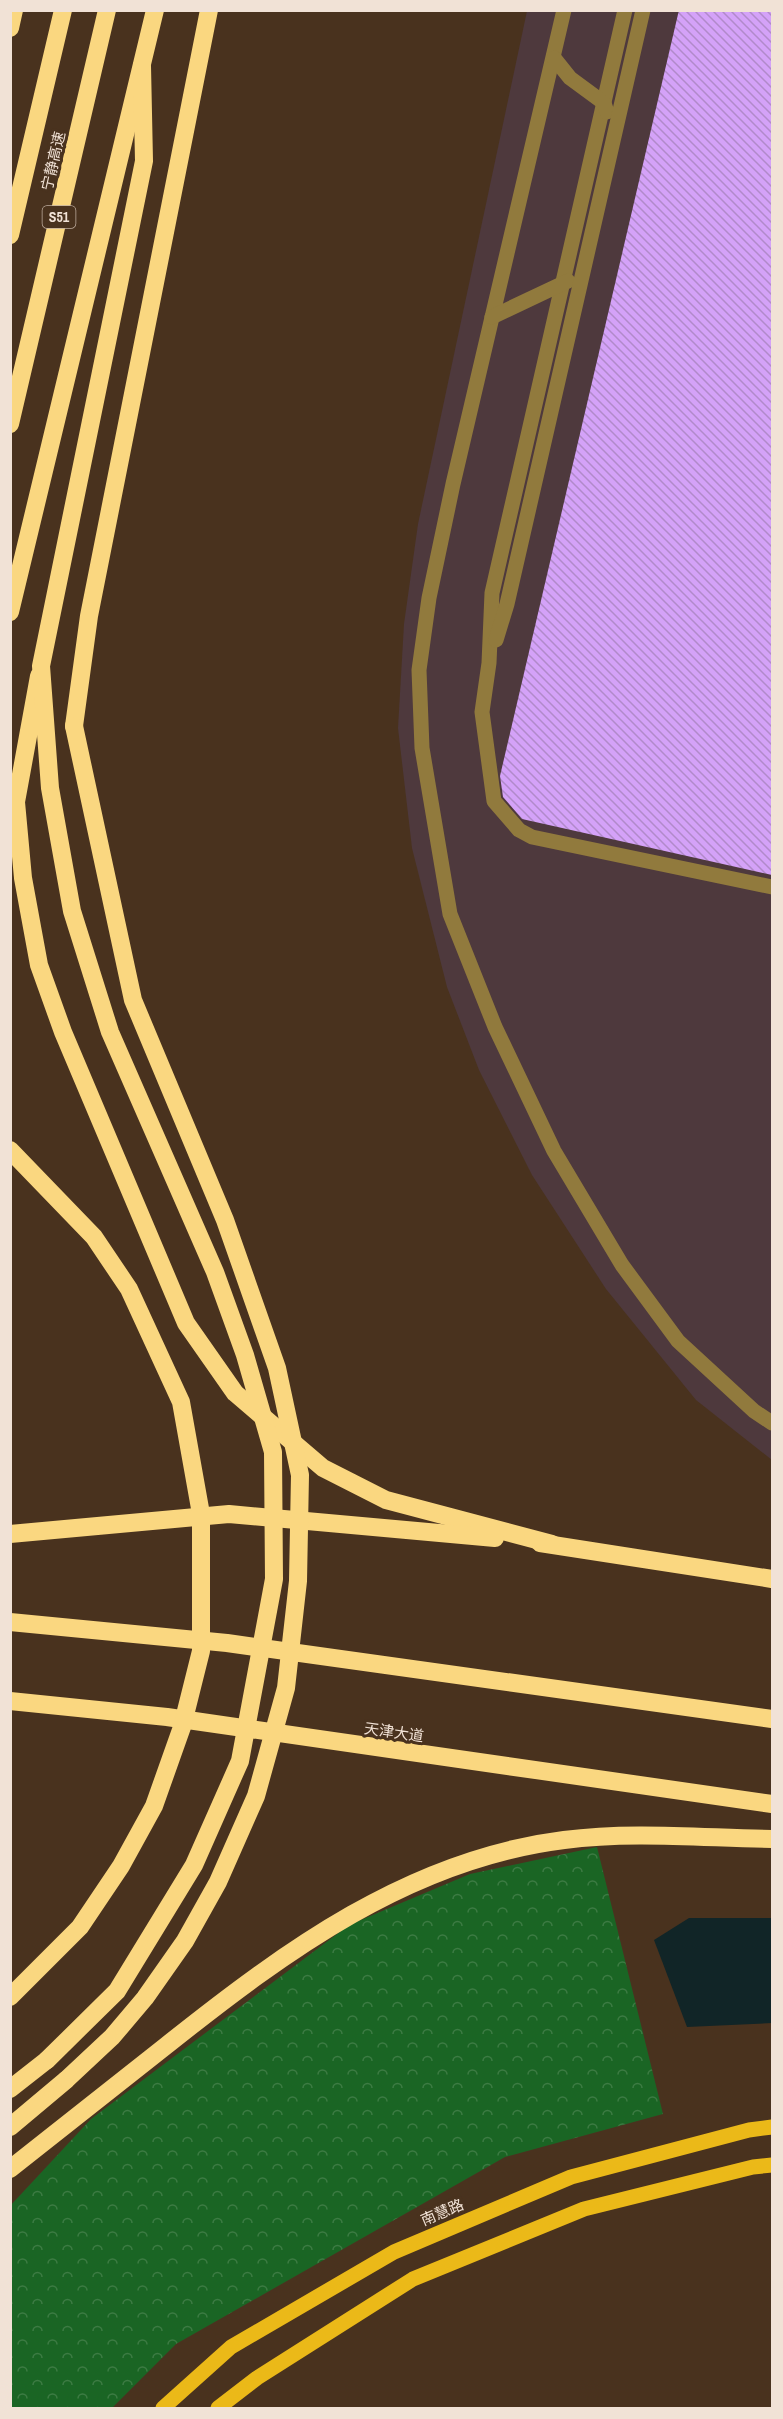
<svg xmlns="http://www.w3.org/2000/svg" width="783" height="2419" font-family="'Archivo Narrow','Noto Sans SC',sans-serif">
	<defs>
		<pattern id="forest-crowns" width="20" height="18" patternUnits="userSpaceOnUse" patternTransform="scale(1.5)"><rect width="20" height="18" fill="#1a6524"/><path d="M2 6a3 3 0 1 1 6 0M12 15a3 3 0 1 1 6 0" fill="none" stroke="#3c7b43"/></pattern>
		<pattern id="building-back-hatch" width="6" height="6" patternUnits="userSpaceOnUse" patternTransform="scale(1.5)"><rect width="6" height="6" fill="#d4a2f8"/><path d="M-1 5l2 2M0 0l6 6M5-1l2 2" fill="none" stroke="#b18aca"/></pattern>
	</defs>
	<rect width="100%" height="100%" fill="#49321e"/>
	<path fill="#4e393d" d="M527,11H772V1460L696,1400L606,1289L532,1175L479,1070L447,987L412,848L398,728L404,624L418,524Z"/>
	<path fill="url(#forest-crowns)" d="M597,1847L663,2114L505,2157L176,2344L112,2408H11L10,2206L91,2119L349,1925L470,1874Z"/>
	<path fill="#112527" d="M689,1918H772V2023L687,2027L654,1940Z"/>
	<path fill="url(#building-back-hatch)" d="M679,10H772V875L522,819L503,797L500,776Z"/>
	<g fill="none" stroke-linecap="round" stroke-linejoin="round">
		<g stroke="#917a3d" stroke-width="15">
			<path d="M564,10L453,484L429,598L419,670L422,748L450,914L495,1027L554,1151L622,1265L678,1341L754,1411L772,1423"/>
			<path d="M625,10L492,593L489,663L482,712L494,801L519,830L532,837L772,887"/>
			<path d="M554,58L570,78L604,103L607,112"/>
			<path d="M492,317L568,281"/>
			<path d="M496,640L507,604L643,10"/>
		</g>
		<g stroke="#ebb918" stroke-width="15">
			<path d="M163,2408L231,2347L394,2252L571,2177L749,2130L772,2127"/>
			<path d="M218,2408L257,2378L413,2279L584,2209L753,2167L772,2165"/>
		</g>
		<g stroke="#fad780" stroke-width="18">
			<path d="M10,28L14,10"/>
			<path d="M10,235L63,10"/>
			<path d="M10,424L107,10"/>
			<path d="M10,612L155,10"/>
			<path d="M39,676L16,802L23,878L39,965L63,1032L186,1323L235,1393L323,1468L386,1500L552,1544"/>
			<path d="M74,726L89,616L209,10"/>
			<path d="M10,1534L229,1514L495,1538"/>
			<path d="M540,1543L772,1579"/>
			<path d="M10,1622L227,1643L772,1719"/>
			<path d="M10,1701L167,1717L772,1804"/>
			<path d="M10,2089L47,2060"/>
			<path d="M10,2127L66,2080"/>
			<path d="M10,2169C63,2127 115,2086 167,2045C285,1951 410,1859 564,1840C632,1831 704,1838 772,1839"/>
		</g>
		<g stroke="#fad780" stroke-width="18">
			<path d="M10,1150L94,1237L129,1289L181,1402L201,1514V1651L182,1727L154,1806L121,1866L80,1927L10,1997"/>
			<path d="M47,2060L117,1991L194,1865L240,1761L274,1579L273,1452L245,1355L215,1272L110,1032L72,911L50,788L41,666L144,161L142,66"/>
			<path d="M66,2080L112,2037L145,1998L185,1941L218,1882L256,1796L286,1688L298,1581L300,1475L277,1368L225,1220L133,1000L74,726"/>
		</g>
	</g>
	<g text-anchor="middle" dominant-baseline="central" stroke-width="6" stroke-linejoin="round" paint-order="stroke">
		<rect fill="#49321e" stroke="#bfad9f" stroke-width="1.5" x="42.5" y="206" width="33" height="22" rx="4.5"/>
		<g font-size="14" font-weight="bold" fill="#f1e2d6">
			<text x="59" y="217">S51</text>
		</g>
		<g font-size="15" fill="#f1e2d6" stroke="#49321e">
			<text transform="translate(53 161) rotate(-77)">宁静高速</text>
			<text transform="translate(394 1732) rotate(8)">天津大道</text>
			<text transform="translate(442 2212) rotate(-23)">南慧路</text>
		</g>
	</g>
	<rect width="783" height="2419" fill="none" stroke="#f1e2d6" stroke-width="24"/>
</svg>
